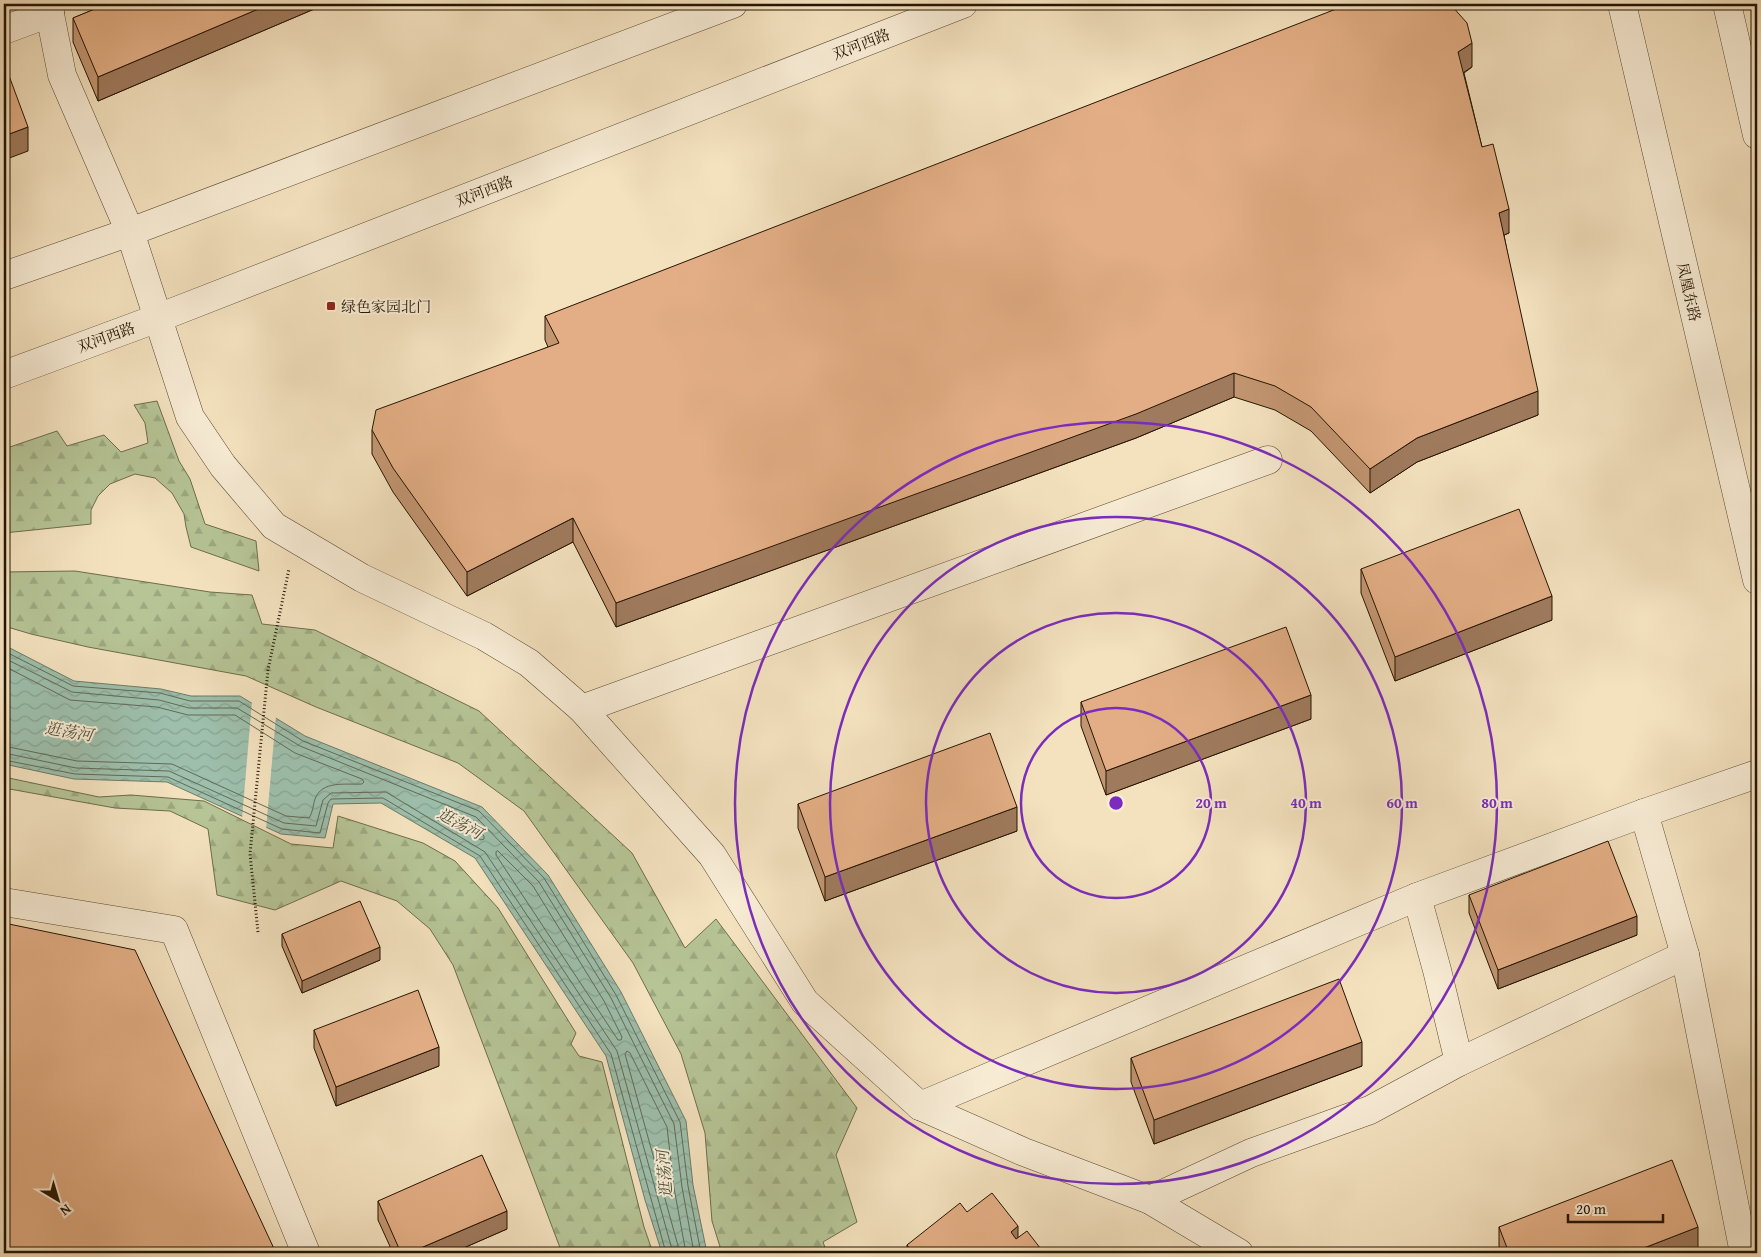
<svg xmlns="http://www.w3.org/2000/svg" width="1761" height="1257" font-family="'Gentium Book Plus','Noto Serif SC',serif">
	<defs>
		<pattern id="forest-firs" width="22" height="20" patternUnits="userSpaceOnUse" patternTransform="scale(1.25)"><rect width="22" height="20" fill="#b6c496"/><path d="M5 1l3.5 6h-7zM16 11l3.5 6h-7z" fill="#9ca880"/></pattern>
		<pattern id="water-waves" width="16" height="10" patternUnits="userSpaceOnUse" patternTransform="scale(1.25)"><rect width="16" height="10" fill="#9dbfac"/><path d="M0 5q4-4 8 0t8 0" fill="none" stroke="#87a392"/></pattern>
	</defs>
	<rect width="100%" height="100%" fill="#f4e2bf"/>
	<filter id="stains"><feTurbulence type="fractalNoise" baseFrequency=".004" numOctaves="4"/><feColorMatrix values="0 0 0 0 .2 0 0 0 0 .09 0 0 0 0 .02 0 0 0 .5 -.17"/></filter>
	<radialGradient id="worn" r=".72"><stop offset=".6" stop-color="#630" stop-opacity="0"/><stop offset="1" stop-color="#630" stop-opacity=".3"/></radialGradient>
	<g fill="url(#forest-firs)" stroke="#6e6c4b">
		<path d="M157,401L179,461L190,479L205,524L256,541L259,571L191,547L186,527L184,514L172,493L155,478L135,474L110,484L98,496L91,510V524L4,533V449L57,431L67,446L104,435L121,452L148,443L145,423L134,405Z"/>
		<path d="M75,571L210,592L252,595L262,624L315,630L479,711L632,853L685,948L716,919L857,1108L836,1155L857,1222L823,1242L827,1253H722L712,1221L705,1133L681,1054L633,963L524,811L458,763L316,707L246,676L88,647L31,634L4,626V572Z"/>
		<path d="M4,777L99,797L131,795L204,801L291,844L333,848L338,816L423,843L455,861L498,908L576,1033L571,1044L579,1056L602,1062L644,1227L653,1253H562L453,965L430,929L397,901L341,881L275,910L217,895L208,829L170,811L115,808L4,788Z"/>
	</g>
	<path fill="url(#water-waves)" stroke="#6d7b67" d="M4,645L74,681L161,689L191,696H240L305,736L482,807L548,875L621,992L686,1121L693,1185L707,1253H662L645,1200L606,1056L475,858L381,803L333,804L325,838L281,834L167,782L74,779L4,764Z"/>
	<path fill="#f4e2bf" d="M252,701L276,716L266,830L242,819Z"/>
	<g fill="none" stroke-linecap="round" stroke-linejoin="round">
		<g stroke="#616a56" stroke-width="1">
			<path d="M4,651L73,686L160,693L190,701H239L303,741L479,811L544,878L616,995L680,1122L688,1186L701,1253"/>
			<path d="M4,658L72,692L159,700L189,708H237L300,746L476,817L539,882L611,998L674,1124L682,1187L694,1253"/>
			<path d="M4,666L70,700L157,707L188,715H235L295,753L362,779L364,782L362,784C346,785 322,780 315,799C313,805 313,812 309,818L286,816L172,764L77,761L4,746"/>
			<path d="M4,753L76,768L169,771L284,823L316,826L323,800L331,793L386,792L485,852L617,1051L673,1253"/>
			<path d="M4,760L75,774L168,777L282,829L320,833L328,803L331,799L383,798L480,856L611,1054L666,1253"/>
			<path d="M442,812L471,823L484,836V839L481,840L441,816L440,814Z"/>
			<path d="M498,851L533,886L604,1001L622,1037L621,1040H618L496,855V852Z"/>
			<path d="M680,1253L625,1054L627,1051L630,1053L667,1127L674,1188L686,1253"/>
		</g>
		<defs>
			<g id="minor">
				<path d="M48,4L62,75L130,232L190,417L223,466L274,526L362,578L484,636L529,663L582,709L712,855L805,1002L920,1106L1417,897L1644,813L1757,774"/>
				<path d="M1622,4L1757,580"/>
				<path d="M1727,4L1757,135"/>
				<path d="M4,30L50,13"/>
				<path d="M4,276L130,232L733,4"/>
				<path d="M4,375L158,318L963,4"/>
				<path d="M582,709L1268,460"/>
				<path d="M1644,813L1685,955L1744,1253"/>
				<path d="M1417,897L1437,970L1459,1062"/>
				<path d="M4,902L174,930L306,1253"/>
				<path d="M920,1106L1024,1152L1150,1200"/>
				<path d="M1239,1253L1150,1200L1251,1153L1370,1110L1459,1062L1685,955"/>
			</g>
		</defs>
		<use href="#minor" stroke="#594830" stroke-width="29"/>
		<path stroke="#251400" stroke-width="3" stroke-dasharray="1 2.5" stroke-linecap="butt" d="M258,932L250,854L268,670L289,569"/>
		<use href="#minor" stroke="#f8ecd5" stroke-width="28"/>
	</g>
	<g fill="#c39672" stroke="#251400">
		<path d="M107,4H326L98,101L73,42V18Z"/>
		<path d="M1472,67L1464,73L1482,147L1509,233L1504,235L1538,415L1417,462L1370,493L1311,431L1275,410L1234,397L1136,438L616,627L573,542L467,596L393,492L372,454V430L548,347L545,340V316Z"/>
		<path d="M1361,569L1552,620L1395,681L1361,593Z"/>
		<path d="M1081,702L1311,719L1106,795L1081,726Z"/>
		<path d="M798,804L1017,831L825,901L798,828Z"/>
		<path d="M1469,895L1637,935L1498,989L1469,913Z"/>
		<path d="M282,934L380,960L302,993L282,946Z"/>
		<path d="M314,1030L439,1066L336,1106L314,1048Z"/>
		<path d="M1131,1058L1362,1066L1154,1144L1131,1082Z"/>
		<path d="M378,1201L507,1229L452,1253H393L378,1220Z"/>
		<path d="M967,1212L1018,1238L1044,1253H907V1245Z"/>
		<path d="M1499,1227L1698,1253H1499Z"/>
	</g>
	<g fill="#9f7a5d" stroke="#251400">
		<path d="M270,4H326L98,101V77Z"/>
		<path d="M1472,43V67L1458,76V52Z"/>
		<path d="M28,127V151L4,160V136Z"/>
		<path d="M1509,209V233L1499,237V213Z"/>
		<path d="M1234,373V397L1136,438L616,627V603Z"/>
		<path d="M1538,391V415L1417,462L1370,493V469L1417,438Z"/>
		<path d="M573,518V542L467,596V572Z"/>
		<path d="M1552,596V620L1395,681V657Z"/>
		<path d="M1311,695V719L1106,795V771Z"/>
		<path d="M1017,807V831L825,901V877Z"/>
		<path d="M1637,916V935L1498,989V970Z"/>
		<path d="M380,947V960L302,993V981Z"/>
		<path d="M1362,1042V1066L1154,1144V1120Z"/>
		<path d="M439,1047V1066L336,1106V1087Z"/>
		<path d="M507,1211V1229L452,1253H409Z"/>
		<path d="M1018,1226V1250L1011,1232Z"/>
		<path d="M1698,1227V1253H1631Z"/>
	</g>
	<g fill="#e3ae85" stroke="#251400">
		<path d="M107,4H270L98,77L73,18Z"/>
		<path d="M1349,4H1448L1451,5L1467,23L1472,43L1458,52L1482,147L1493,144L1509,209L1499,213L1538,391L1417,438L1370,469L1311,407L1275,386L1234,373L1136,414L616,603L573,518L467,572L393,468L372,430L376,410L559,343L545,316Z"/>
		<path d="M8,73L28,127L4,136V74Z"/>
		<path d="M1519,509L1552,596L1395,657L1361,569Z"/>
		<path d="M1286,627L1311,695L1106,771L1081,702Z"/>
		<path d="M990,733L1017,807L825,877L798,804Z"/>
		<path d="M1608,841L1637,916L1498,970L1469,895Z"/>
		<path d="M360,901L380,947L302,981L282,934Z"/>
		<path d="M4,923L135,950L276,1253H4Z"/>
		<path d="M1339,979L1362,1042L1154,1120L1131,1058Z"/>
		<path d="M418,990L439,1047L336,1087L314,1030Z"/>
		<path d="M482,1155L507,1211L409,1253H401L378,1201Z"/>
		<path d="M1672,1160L1698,1227L1631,1253H1509L1499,1227Z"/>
		<path d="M992,1193L1018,1226L1011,1232L1016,1239L1027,1231L1044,1253H913L907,1245L960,1203L967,1212Z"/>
		<path d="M1058,1248L1062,1253H1050Z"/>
	</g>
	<g fill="none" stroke="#7b2cbf" stroke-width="2.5">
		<circle cx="1116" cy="803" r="95"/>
		<circle cx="1116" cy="803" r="190"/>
		<circle cx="1116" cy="803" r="286"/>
		<circle cx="1116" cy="803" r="381"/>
	</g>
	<rect fill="#8f2418" stroke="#f8ecd5" stroke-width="2" x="326" y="301" width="10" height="10" rx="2.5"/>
	<g text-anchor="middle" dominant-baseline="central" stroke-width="4" stroke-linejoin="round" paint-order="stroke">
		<g font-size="15" fill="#251400" stroke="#f8ecd5">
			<text transform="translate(861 44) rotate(-21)">双河西路</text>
			<text transform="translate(484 191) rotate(-21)">双河西路</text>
			<text transform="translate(1689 292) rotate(77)">凤凰东路</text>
			<text transform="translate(106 337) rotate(-20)">双河西路</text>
		</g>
		<g font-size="15" fill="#251400" stroke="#f8ecd5" text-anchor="start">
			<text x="341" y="306">绿色家园北门</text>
		</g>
		<g font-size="16" font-style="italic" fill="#4f503c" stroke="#f8ecd5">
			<text transform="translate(69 731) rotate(9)">逛荡河</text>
			<text transform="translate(460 823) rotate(28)">逛荡河</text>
			<text transform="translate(664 1174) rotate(-95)">逛荡河</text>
		</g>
	</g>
	<circle cx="1116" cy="803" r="8" fill="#7b2cbf" stroke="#f8ecd5" stroke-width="2.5"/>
	<g font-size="15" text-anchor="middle" font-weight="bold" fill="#7b2cbf" stroke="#f8ecd5" stroke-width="4" stroke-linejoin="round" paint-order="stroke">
		<text x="1211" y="808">20 m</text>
		<text x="1306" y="808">40 m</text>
		<text x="1402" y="808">60 m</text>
		<text x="1497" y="808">80 m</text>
	</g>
	<rect width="1761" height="1257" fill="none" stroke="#f4e2bf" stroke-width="20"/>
	<rect x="5" y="5" width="1751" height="1247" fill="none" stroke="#251400" stroke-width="2.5"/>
	<rect x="10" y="10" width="1741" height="1237" fill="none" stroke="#251400"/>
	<g transform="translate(58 1200) rotate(142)" stroke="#f8ecd5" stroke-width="4" paint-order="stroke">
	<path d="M0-4L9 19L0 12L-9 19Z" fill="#251400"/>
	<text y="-8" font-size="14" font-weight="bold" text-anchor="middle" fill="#251400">N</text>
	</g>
	<path d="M1568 1214v8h95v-8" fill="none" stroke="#251400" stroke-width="2.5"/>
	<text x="1576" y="1214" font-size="15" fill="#251400" stroke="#f8ecd5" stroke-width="4" paint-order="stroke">20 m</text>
	<rect width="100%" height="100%" filter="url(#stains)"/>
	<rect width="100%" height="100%" fill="url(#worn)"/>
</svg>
